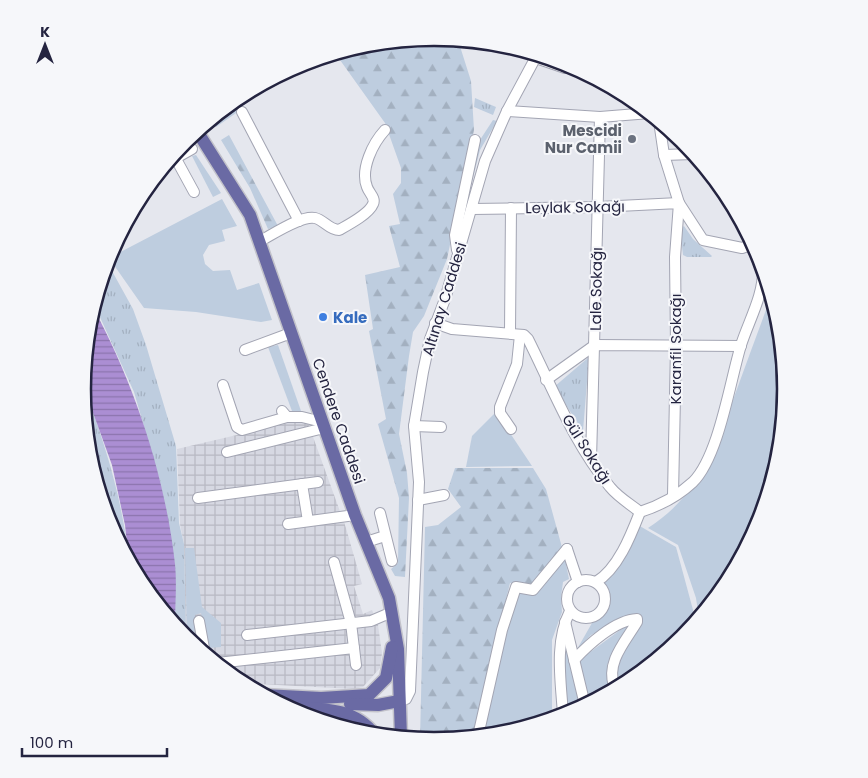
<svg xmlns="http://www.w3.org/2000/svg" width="868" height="778" font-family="Poppins,sans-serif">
	<defs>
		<pattern id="industrial-grid" width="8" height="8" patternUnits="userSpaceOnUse" patternTransform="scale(1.25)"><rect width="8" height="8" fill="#d6d8e2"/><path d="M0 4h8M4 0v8" fill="none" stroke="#b8b9c3"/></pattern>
		<pattern id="forest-firs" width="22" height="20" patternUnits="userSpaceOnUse" patternTransform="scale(1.25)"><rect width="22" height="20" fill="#becddf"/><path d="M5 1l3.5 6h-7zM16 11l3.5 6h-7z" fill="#a3b0c0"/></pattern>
		<pattern id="park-tufts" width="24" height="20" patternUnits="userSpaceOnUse" patternTransform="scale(1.25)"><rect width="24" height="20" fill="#becddf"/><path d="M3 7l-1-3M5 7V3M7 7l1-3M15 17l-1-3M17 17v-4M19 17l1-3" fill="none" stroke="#a3b0c0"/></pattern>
		<pattern id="water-rules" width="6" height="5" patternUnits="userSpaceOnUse" patternTransform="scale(1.25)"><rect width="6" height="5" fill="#ab8ed3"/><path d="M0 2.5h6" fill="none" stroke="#8b74ad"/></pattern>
	</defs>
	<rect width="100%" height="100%" fill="#e5e7ee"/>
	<g fill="url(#industrial-grid)">
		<path d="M292,422L308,423L346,528L362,584L354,586L363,614L372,610L378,625L382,653L380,668L363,687L353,689L241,683L186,638L184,544L180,524L177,449Z"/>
		<path d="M305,715L340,717L356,725L363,733Z"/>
	</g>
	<g fill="#becddf">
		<path d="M239,97V111L216,127L211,119L231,107L230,104Z"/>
		<path d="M493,120L497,121L480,150L468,197L476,146Z"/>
		<path d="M196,155L221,193L213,197L192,156Z"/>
		<path d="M222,199L237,226L222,230L225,241L209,245L203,255L205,264L213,271L230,270L237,290L259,283L272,320L261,322L196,312L144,308L109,258Z"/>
		<path d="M771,296C797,382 784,477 742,555C736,565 732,576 725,585C717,597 707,607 699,618L696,598L678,545L648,528C701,494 716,445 737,389C748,358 760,327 771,296Z"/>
		<path d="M278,345L301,411H292L268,347Z"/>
		<path d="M496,412L532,466L466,467L472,436Z"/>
		<path d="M638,525L676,547L696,621L682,638L621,686L614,681L617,665L642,621L638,616L632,614L591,635L576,651L592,623L605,612L609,601L608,592L602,583Z"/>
		<path d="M185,548H194L202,607L221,623V647L209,648L201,613L195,615L194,645L187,639Z"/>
		<path d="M565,559L569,579L563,582L561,597L562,612L552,640V719L502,734L481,736L504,632L518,590Z"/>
		<path d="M631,622L632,624L607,665L611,691L590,702L578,661Z"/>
		<path d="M564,635L581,707L566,715Z"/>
	</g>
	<g fill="url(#forest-firs)">
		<path d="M434,38L458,40L471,81L474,130L447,259L424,316L413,332L409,356L399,434L407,473L409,498L405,577L395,576L391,569L398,563L399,498L378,424L386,419L369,331L373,329L365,275L400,267L389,226L400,224L393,194L401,183V168L385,123L335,53L366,44Z"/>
		<path d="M229,135L278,226L268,229L250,188L221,140Z"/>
		<path d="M455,468H533L546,489L563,551L532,586L510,583L473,737L434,740L420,739L425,527L438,525L461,507L448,489Z"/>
	</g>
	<g fill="url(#park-tufts)">
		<path d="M475,98L496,107L493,115L474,107Z"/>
		<path d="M684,226L693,239L712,256L711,257H687L683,255L680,230Z"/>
		<path d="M107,262L133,309L146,345L176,446L179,523L184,544L186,638L175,625V566L160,482L134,392L94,304Z"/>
		<path d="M589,357L583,431L554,387Z"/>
		<path d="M83,385C105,443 122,498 129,560L109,523L104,505L88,442Z"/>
	</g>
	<path fill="url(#water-rules)" d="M93,307C135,386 165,475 175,564C177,584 175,605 175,625L142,584L129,561L125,525L112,465L83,385L89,320Z"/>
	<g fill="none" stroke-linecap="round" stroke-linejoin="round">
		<defs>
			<g id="minor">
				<path d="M536,58L565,68L574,67"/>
				<path d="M507,111L600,117L650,113"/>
				<path d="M242,112L299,221"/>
				<path d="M659,121L664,155L679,203L703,240L742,248L753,244"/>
				<path d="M664,155L694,154"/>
				<path d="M176,159L194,192"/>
				<path d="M167,163L192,149"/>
				<path d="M472,209L598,207L679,203L675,257L676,346L673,495"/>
				<path d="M260,241C272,235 301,215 315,218C324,220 329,230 339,230C348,225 369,214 373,204C376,198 369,193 367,187C360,169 373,143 385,130"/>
				<path d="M457,250L455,235L475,140"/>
				<path d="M435,323L452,329L524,335L528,339C553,389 574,444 610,487C618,497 630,504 640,512C659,506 678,496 693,482C719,456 730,381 741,345C749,320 764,295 763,268"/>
				<path d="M510,333L511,208"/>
				<path d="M245,350L291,333"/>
				<path d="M546,380L595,345L741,346"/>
				<path d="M223,385L237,427L242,430L287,417"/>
				<path d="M282,411L287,417H302L322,422"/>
				<path d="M414,426L441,427"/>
				<path d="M511,429L500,413V407L517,364L520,335"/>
				<path d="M227,452L324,428"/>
				<path d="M591,460L600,117"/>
				<path d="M302,484L308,521"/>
				<path d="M198,498L318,482"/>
				<path d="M418,500L444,495"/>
				<path d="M380,513L392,561"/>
				<path d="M288,524L355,515"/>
				<path d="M366,542L385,536"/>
				<path d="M567,549L578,582"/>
				<path d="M334,562L351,623L356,665"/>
				<circle cx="586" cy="599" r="19"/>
				<path d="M596,582C618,569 631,535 640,512"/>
				<path d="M199,621L205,654"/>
				<path d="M565,622L585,705"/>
				<path d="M247,635L371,621L392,612"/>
				<path d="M574,660C588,645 615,620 637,619V622C625,642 606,662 614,686L618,687"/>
				<path d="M217,663L354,648"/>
				<path d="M399,701L406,699L410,691L419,482L414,426L423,372L430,339L445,299L485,161L507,111L537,55"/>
				<path d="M563,715C561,681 554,643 570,611"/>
				<path d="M478,736L502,630L516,587L533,590L567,549"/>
			</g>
			<g id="major">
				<path d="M197,131L250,215L355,515L389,598L398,649L401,737"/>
				<path d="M264,695L321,698L369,695L386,678L392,647"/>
				<path d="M350,704L378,705L399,701"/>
				<path d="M288,707C320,709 353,706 375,735"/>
			</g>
		</defs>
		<use href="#minor" stroke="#a3a5b3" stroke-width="12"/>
		<use href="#major" stroke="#c2c2ca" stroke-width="15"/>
		<use href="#minor" stroke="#fff" stroke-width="10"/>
		<use href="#major" stroke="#6a6aa4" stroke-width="12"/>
	</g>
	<circle fill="#6b7280" stroke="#f6f7fa" stroke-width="2" cx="632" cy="139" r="5"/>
	<circle fill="#3f7fe0" stroke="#f6f7fa" stroke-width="2" cx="323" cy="317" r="5"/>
	<g text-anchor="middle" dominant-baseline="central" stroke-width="4" stroke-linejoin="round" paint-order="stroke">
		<g font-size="15" font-weight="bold" fill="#5b616d" stroke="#f6f7fa" text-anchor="end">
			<text x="622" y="130">Mescidi<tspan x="622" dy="17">Nur Camii</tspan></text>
		</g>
		<g font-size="15" fill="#242440" stroke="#f6f7fa">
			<text transform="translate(575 207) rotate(-1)">Leylak Sokağı</text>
			<text transform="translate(596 289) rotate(-89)">Lale Sokağı</text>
			<text transform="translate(444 299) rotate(-73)">Altınay Caddesi</text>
			<text transform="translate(675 349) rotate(-90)">Karanfil Sokağı</text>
			<text transform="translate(339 421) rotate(71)">Cendere Caddesi</text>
			<text transform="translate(587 449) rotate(58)">Gül Sokağı</text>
		</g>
		<g font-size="15" font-weight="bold" fill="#366cbe" stroke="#f6f7fa" text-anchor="start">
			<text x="333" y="317">Kale</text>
		</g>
	</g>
	<path d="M0 0H868V778H0ZM91 389a343 343 0 1 1 686 0a343 343 0 1 1-686 0Z" fill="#f6f7fa" fill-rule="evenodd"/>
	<path fill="none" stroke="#242440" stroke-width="2.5" d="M91 389a343 343 0 1 1 686 0a343 343 0 1 1-686 0Z"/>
	<g transform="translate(45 45)" stroke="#f6f7fa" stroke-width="4" paint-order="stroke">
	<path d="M0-4L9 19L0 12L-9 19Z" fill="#242440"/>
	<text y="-8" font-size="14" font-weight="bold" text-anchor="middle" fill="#242440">K</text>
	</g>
	<path d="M22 748v8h145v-8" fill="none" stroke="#242440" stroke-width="2.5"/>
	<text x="30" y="748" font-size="15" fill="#242440" stroke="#f6f7fa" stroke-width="4" paint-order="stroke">100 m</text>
</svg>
